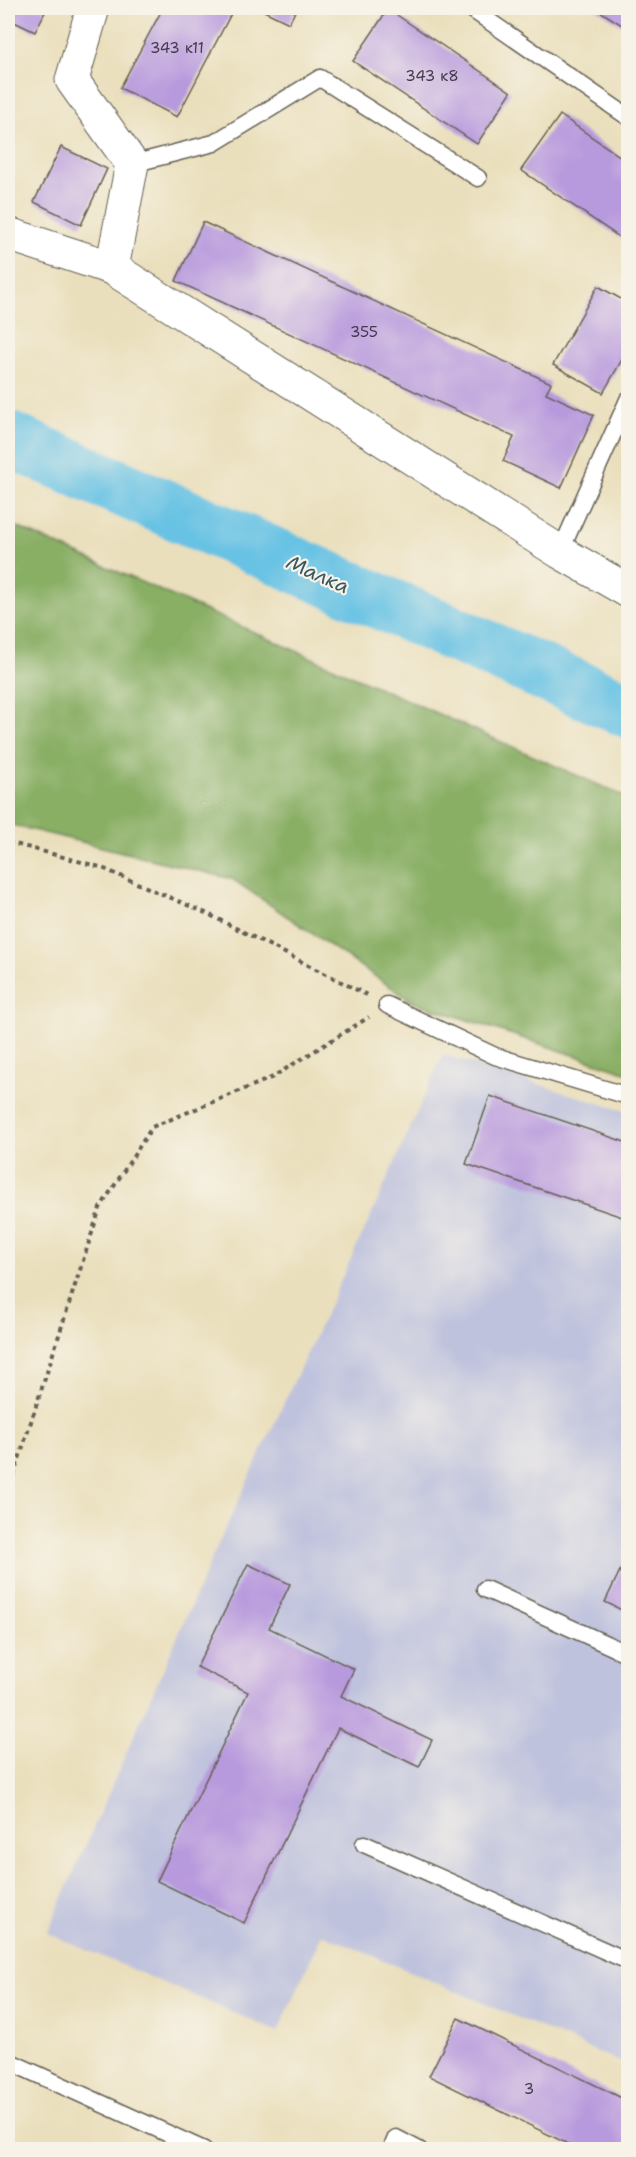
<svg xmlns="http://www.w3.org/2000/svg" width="636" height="2157" font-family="'Shantell Sans',sans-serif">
	<rect width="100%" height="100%" fill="#f7f3e8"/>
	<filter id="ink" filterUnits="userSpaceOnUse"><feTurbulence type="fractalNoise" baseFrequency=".0167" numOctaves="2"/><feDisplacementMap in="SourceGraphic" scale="12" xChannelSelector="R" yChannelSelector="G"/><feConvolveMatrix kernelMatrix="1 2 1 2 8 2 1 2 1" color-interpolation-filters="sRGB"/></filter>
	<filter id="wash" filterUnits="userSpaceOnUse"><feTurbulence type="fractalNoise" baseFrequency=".008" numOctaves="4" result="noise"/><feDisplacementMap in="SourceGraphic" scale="24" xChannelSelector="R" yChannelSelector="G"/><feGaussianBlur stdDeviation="1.35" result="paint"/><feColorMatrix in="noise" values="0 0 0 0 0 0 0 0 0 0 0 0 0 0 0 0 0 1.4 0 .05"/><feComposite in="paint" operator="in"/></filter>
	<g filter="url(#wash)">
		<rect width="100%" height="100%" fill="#eadfbc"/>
		<path fill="#bfc2dd" d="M443,1055L628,1112V2065L322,1934L278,2032L47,1933L216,1549L368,1222Z"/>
		<path fill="#89af65" stroke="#526640" stroke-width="1.5" d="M8,523L628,798V1073L413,1002L232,879L8,824Z"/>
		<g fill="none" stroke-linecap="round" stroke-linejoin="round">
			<path stroke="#67c2e4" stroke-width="56" d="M8,439L628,710"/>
		</g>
		<g id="blocks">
			<g fill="#b799dd">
				<path d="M8,8H47L35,32L8,19Z"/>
				<path d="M163,8H234L177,117L120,88Z"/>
				<path d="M258,8H297L289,23Z"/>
				<path d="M595,8H628V29Z"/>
				<path d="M388,9L511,92L477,144L353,61Z"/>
				<path d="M560,115L628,162V243L521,170Z"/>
				<path d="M61,147L107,169L81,225L34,202Z"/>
				<path d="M203,222L551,383L546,393L594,415L561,488L503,461L514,437L176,281Z"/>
				<path d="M598,286L628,303V349L603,393L553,365Z"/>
				<path d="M490,1096L628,1143V1219L466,1164Z"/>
				<path d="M628,1554V1613L605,1602Z"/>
				<path d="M248,1564L290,1584L269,1628L354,1669L341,1696L432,1740L419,1767L338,1728L244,1923L157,1881L248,1692L197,1667Z"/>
				<path d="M458,2018L628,2101V2150H580L429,2076Z"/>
			</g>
		</g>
	</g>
	<g filter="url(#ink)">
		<use href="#blocks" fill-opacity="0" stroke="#646054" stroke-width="1.5"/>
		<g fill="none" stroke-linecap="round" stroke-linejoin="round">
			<defs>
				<g id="lane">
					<path d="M470,8L628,117"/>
					<path d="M132,164L214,143L320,78L478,178"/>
					<path d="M560,552L628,400"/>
					<path d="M387,1005L495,1056L628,1096"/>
					<path d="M485,1589L628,1654"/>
					<path d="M364,1844L628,1961"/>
					<path d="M8,2061L204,2150"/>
					<path d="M391,2150L396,2138L419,2150"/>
				</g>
				<g id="street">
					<path d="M93,8L72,80L132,164L112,268L560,552L628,591"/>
					<path d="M8,234L112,268"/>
				</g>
			</defs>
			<use href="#lane" stroke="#646054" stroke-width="19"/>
			<use href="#street" stroke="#646054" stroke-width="35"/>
			<g stroke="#646054" stroke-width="4" stroke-dasharray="4.5 4.5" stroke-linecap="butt">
				<path d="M8,842L100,867L208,914L367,995"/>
				<path d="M8,1493L100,1208L152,1127L271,1078L369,1017"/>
			</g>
			<use href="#lane" stroke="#fff" stroke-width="16"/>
			<use href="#street" stroke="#fff" stroke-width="33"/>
		</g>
	</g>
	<g text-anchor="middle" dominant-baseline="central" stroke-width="4.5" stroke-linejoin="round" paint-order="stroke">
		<g font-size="15" fill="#433b4c">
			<text x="177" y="48">343 к11</text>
			<text x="432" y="76">343 к8</text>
			<text x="364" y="332">355</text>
			<text x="529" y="2089">3</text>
		</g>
		<g font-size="20" font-style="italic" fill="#365662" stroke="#f7f3e8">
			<text transform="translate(318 574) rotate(24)">Малка</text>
		</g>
	</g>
	<rect width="636" height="2157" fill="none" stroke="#f7f3e8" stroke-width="30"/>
</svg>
